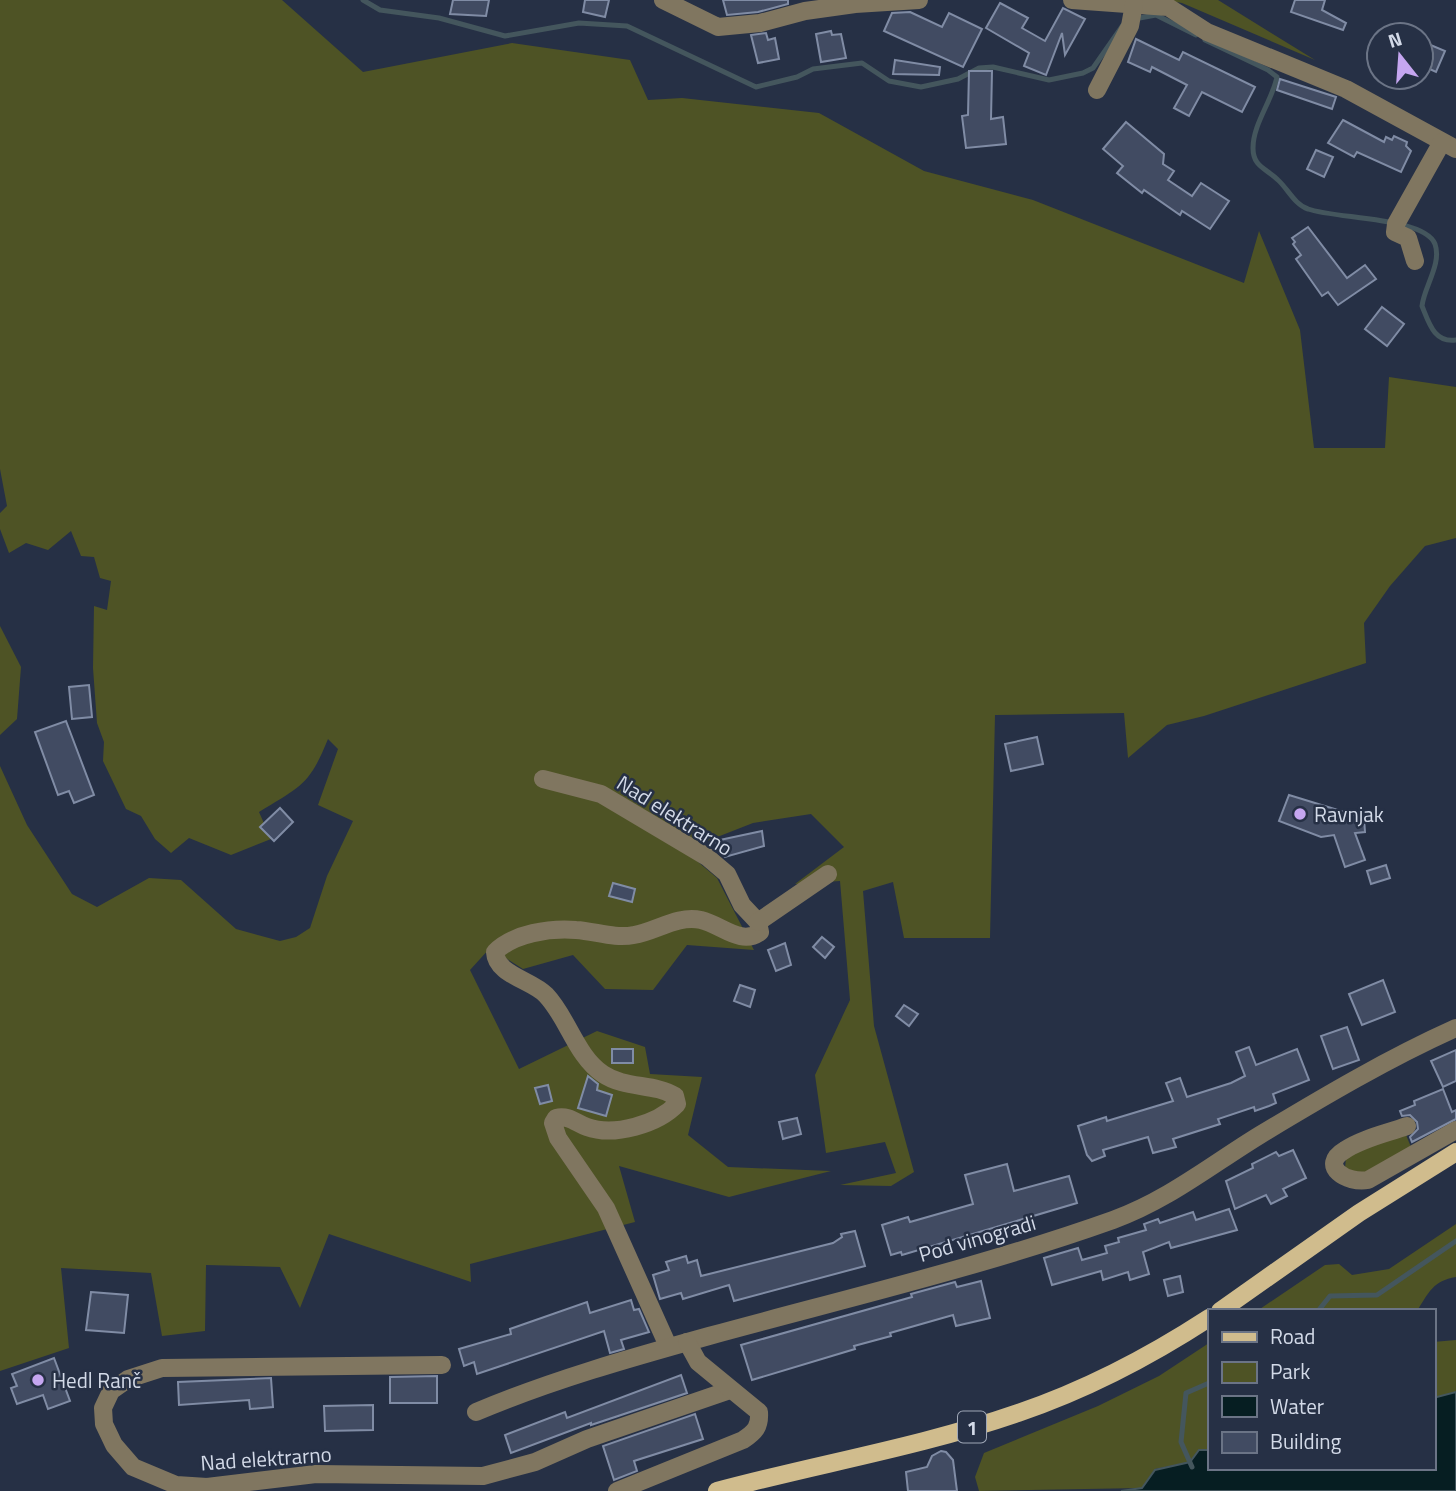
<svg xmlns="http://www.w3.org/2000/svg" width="1456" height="1491" font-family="'Titillium Web',sans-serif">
	<rect width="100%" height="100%" fill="#263045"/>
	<g fill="#4e5325">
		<path d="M0,0H282L363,72L512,43L630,60L648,100L682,98L819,113L924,171L1033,200L1244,283L1259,231L1300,330L1314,448H1385L1389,377L1456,387V538L1425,546L1390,586L1364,623L1366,663L1204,716L1167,725L1128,758L1124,713L995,715L990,938H904L893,882L863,891L874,1026L914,1172L891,1186L840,1185L896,1173L885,1142L826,1153L815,1075L850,1000L840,881L795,884L844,847L811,814L753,823L684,850L717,878L754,950L687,945L653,990L605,989L573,955L523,969L490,948L470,970L519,1069L597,1031L645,1047L650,1074L702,1077L688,1135L728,1167L831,1171L729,1197L619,1166L635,1222L470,1264L471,1282L329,1234L300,1308L280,1267L206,1265L205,1331L162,1336L151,1273L61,1268L69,1348L0,1371V766L27,825L72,894L97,907L149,878L181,880L236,929L280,941L296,937L310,928L327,876L353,821L318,805L338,749L328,739C309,786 301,786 259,812L271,839L231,855L189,838L171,853L155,839L141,816L126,809L103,761L104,742L97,723L93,668L94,606L107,610L111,581L100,578L94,557L81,556L71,531L48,550L26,543L9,553L0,529V513L7,506L0,469Z"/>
		<path d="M1164,0H1218L1315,60L1182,3Z"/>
		<path d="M0,626L21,667L17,719L0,735Z"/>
		<path d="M1404,1130L1411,1147L1361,1175L1345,1169L1346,1157Z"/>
		<path d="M1456,1224V1277C1433,1281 1429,1292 1417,1311H1257L1325,1265L1339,1264L1352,1275L1389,1269Z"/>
		<path d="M1456,1340V1392L1433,1398V1342Z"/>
		<path d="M1209,1343V1450L1199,1451L1190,1462L1155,1469L1142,1488L979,1491L975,1477L984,1453L1098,1406L1159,1376Z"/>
	</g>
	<path fill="#061e22" stroke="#44565d" stroke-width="2" d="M1456,1392V1491H1121L1142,1488L1155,1470L1190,1462L1199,1450H1209V1468H1433V1398Z"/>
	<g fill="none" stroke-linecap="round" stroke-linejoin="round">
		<g stroke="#44565d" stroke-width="5">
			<path d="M363,0L380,10L439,18L505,36L579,23L627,26L756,87L797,77L813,69L862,63L889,81L921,87L958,79L979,68L993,67L1049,80L1083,73L1093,68L1123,25"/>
			<path d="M1134,19L1156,15L1196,35"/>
			<path d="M1205,40L1268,70L1277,77C1272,101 1253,124 1253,148C1253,167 1266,168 1278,180C1288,189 1295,205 1308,209C1336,219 1424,217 1435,244C1442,264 1424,287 1422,306C1429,323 1434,343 1456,340"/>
			<path d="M1318,1311L1330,1296L1377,1295L1456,1241"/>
			<path d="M1192,1467L1181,1442L1186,1393L1209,1383"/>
		</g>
	</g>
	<g fill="#414b62" stroke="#808ca5" stroke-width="2">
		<path d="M453,0H489L486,16L450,14Z"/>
		<path d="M585,0H609L605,17L583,12Z"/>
		<path d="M723,0H788V4L758,12L727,15Z"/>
		<path d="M1295,0H1325L1322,10L1346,23L1343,30L1291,12Z"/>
		<path d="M1000,3L1028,18L1022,28L1045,41L1063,8L1085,19L1065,55L1062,33L1046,75L1024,66L1029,53L986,28Z"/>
		<path d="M910,12L942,27L949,13L982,29L963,67L884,31L892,13Z"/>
		<path d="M831,31L832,35L841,34L846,58L821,62L816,34Z"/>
		<path d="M766,33L768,40L775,38L779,59L758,63L751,35Z"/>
		<path d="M1136,39L1179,60L1183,52L1255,87L1242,112L1202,92L1189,116L1174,108L1187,85L1152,67L1150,72L1128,62Z"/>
		<path d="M1421,41L1445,51L1436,72L1421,65Z"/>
		<path d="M895,60L940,67L939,75L893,74Z"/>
		<path d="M969,71H992L991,119L1003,117L1006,144L966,148L962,116L968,115Z"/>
		<path d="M1280,79L1336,97L1332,109L1277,90Z"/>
		<path d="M1343,120L1384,142L1386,137L1392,140L1394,136L1407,142L1406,146L1411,151L1401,172L1357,152L1354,157L1328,143Z"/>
		<path d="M1126,122L1164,154L1163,164L1174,171L1168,180L1192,196L1201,183L1229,201L1210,229L1182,211L1180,215L1144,190L1142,193L1117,173L1123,166L1103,149Z"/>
		<path d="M1316,150L1333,157L1324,177L1307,169Z"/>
		<path d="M1308,227L1347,278L1365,265L1376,279L1338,305L1328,292L1322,296L1296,259L1301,255L1293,244L1295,242L1292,238Z"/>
		<path d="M1382,307L1404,324L1387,346L1365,329Z"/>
		<path d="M89,685L92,717L72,719L69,687Z"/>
		<path d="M66,721L94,795L74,803L69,791L58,795L35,732Z"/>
		<path d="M1037,737L1043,764L1011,771L1005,744Z"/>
		<path d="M1289,795L1364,818L1365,832L1355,833L1365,860L1345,867L1334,835L1321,837L1279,821Z"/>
		<path d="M280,808L293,822L274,841L260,827Z"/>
		<path d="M762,831L764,846L725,857L718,851L715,841Z"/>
		<path d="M1386,865L1390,878L1371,884L1367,871Z"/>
		<path d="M613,883L635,889L632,902L609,896Z"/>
		<path d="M822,937L834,947L825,958L813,947Z"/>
		<path d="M785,943L791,965L776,971L768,950Z"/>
		<path d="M1383,980L1395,1012L1362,1025L1349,994Z"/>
		<path d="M740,985L755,990L750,1007L734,1001Z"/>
		<path d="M904,1005L918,1014L909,1026L896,1016Z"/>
		<path d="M1347,1027L1359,1060L1333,1069L1321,1036Z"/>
		<path d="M1249,1047L1256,1065L1297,1049L1309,1080L1273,1094L1276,1103L1269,1106L1255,1111L1254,1107L1218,1119L1220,1124L1173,1139L1176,1147L1153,1153L1148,1137L1103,1150L1105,1156L1092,1161L1087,1155L1078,1126L1106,1117L1107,1121L1173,1101L1166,1083L1180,1078L1187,1097L1231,1083L1245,1076L1236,1052Z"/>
		<rect x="612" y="1049" width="21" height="14"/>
		<path d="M1456,1050V1081L1443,1087L1431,1061Z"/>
		<path d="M588,1076L598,1084L597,1090L612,1095L606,1116L578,1108Z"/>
		<path d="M548,1085L552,1101L540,1104L535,1088Z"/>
		<path d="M1443,1089L1452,1112L1456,1110V1119L1412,1142L1410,1137L1418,1129L1417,1122L1410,1115L1402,1116L1400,1111L1415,1105L1414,1101Z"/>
		<path d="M797,1118L801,1134L783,1139L779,1122Z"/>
		<path d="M1293,1150L1306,1178L1283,1189L1287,1196L1271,1204L1266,1195L1235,1209L1226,1181L1253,1168L1252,1164L1276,1152L1279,1156Z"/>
		<path d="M1007,1164L1014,1191L1069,1176L1077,1203L902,1255L901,1252L891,1255L882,1225L908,1217L910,1222L973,1204L965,1175Z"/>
		<path d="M1229,1209L1237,1230L1171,1248L1169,1242L1143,1252L1149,1274L1130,1280L1128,1272L1103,1280L1101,1271L1052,1285L1044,1258L1078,1248L1082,1260L1107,1253L1105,1246L1119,1242L1118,1238L1146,1230L1144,1224L1158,1219L1160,1223L1193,1212L1196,1220Z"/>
		<path d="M855,1231L865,1266L734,1301L729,1285L683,1299L681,1293L660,1299L653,1275L669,1270L666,1262L686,1256L688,1263L697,1260L701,1276L833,1243L842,1237L841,1234Z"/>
		<path d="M1180,1276L1183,1292L1168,1296L1164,1280Z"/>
		<path d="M981,1281L990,1318L956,1326L953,1315L890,1333L891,1336L854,1346L855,1349L752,1380L741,1345L912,1297L911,1294L955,1282L957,1287Z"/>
		<path d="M91,1292L128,1295L124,1333L86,1330Z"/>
		<path d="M631,1300L634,1310L639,1309L649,1332L621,1340L624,1349L610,1353L604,1331L477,1374L474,1362L464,1366L459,1349L511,1334L510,1329L587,1302L590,1313Z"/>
		<path d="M54,1358L70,1401L48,1409L43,1395L17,1404L11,1388L17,1386L12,1374Z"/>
		<path d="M681,1375L687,1393L591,1425V1423L511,1453L505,1435L565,1412L567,1418Z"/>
		<path d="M437,1376V1403H390V1377Z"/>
		<path d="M271,1378L273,1407L250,1409L249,1400L179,1405L178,1382Z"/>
		<path d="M373,1405V1430L325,1431L324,1406Z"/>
		<path d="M695,1414L703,1439L634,1461L637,1471L614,1480L603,1446Z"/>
		<path d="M941,1451L946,1452L953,1460L957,1491H908L906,1472L927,1467L932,1456Z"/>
	</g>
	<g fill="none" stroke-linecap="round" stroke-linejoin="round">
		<g stroke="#807660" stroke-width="18">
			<path d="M663,0L718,27L760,23L805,11L855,4L919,0"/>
			<path d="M1072,0L1168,7L1207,32L1346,89L1456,149"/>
			<path d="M1097,90L1130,26L1134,4"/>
			<path d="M1415,261L1408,238L1395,232L1396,224L1442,142"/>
			<path d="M543,779L601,794L707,857L727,874L742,905L758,922L760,932C741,946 722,925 701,920C677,915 657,931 634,935C614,939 595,931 576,930C550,928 514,933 495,952C496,975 532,980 546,995C568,1018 576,1056 603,1074C625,1089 654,1083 675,1096L677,1104C658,1124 614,1137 587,1127C576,1123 569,1115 556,1118L553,1123L558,1138L606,1208L668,1346"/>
			<path d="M758,922L828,874"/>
			<path d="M1407,1126C1388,1133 1363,1138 1345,1150C1318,1166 1347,1184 1368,1180L1456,1130"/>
			<path d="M442,1365L162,1368L128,1379L111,1391L103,1408L104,1424L114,1445L133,1467L176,1485L207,1487L316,1474L483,1476L535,1462L587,1439L730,1390"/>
			<path d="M476,1412C552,1380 630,1358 709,1336C844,1299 981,1267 1113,1220C1168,1200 1211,1165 1260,1135C1323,1097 1389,1058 1456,1028"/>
			<path d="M617,1491L743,1440C755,1432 760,1427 759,1412L698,1362L687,1342"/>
		</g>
		<g stroke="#d0bc8d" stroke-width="18">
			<path d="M1220,1311L1359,1213L1456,1152"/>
			<path d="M717,1491C817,1464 920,1447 1018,1413C1086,1390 1149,1357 1209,1318"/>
		</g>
	</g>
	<g fill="#c5a6f0" stroke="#263045" stroke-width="2.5">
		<circle cx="1300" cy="814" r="7"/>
		<circle cx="38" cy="1380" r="7"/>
	</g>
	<g text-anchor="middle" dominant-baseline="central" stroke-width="5" stroke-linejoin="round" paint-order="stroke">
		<rect fill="#263045" stroke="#9fa7b7" stroke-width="2" x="958" y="1411.5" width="28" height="31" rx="5"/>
		<g font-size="19" font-weight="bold" fill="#d3dae8">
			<text x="972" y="1427">1</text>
		</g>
		<g font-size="21" fill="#d3dae8" stroke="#263045" text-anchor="start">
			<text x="1314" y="814">Ravnjak</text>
			<text x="52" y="1380">Hedl Ranč</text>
		</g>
		<g font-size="21" fill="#d3dae8" stroke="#263045">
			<text transform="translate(675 815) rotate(32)">Nad elektrarno</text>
			<text transform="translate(977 1238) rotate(-16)">Pod vinogradi</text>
			<text transform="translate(266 1458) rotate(-4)">Nad elektrarno</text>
		</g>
	</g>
	<rect x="1208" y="1309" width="228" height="161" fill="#263045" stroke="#6b7486" stroke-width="2"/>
	<rect x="1222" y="1332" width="35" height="10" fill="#d0bc8d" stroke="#6b7486" stroke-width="2"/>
	<text x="1270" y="1344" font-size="21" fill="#d3dae8">Road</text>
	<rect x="1222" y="1362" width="35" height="21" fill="#4e5325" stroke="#6b7486" stroke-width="2"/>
	<text x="1270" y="1379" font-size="21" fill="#d3dae8">Park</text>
	<rect x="1222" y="1396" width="35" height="21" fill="#061e22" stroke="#6b7486" stroke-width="2"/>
	<text x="1270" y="1414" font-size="21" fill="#d3dae8">Water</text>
	<rect x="1222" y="1432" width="35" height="21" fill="#414b62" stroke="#6b7486" stroke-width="2"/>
	<text x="1270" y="1449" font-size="21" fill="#d3dae8">Building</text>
	<g transform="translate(1400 56) rotate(343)"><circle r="33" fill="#263045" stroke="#6b7486" stroke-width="2"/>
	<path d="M0-5L12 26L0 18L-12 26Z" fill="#c5a6f0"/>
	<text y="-10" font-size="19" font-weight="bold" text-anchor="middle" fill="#d3dae8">N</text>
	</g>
</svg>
